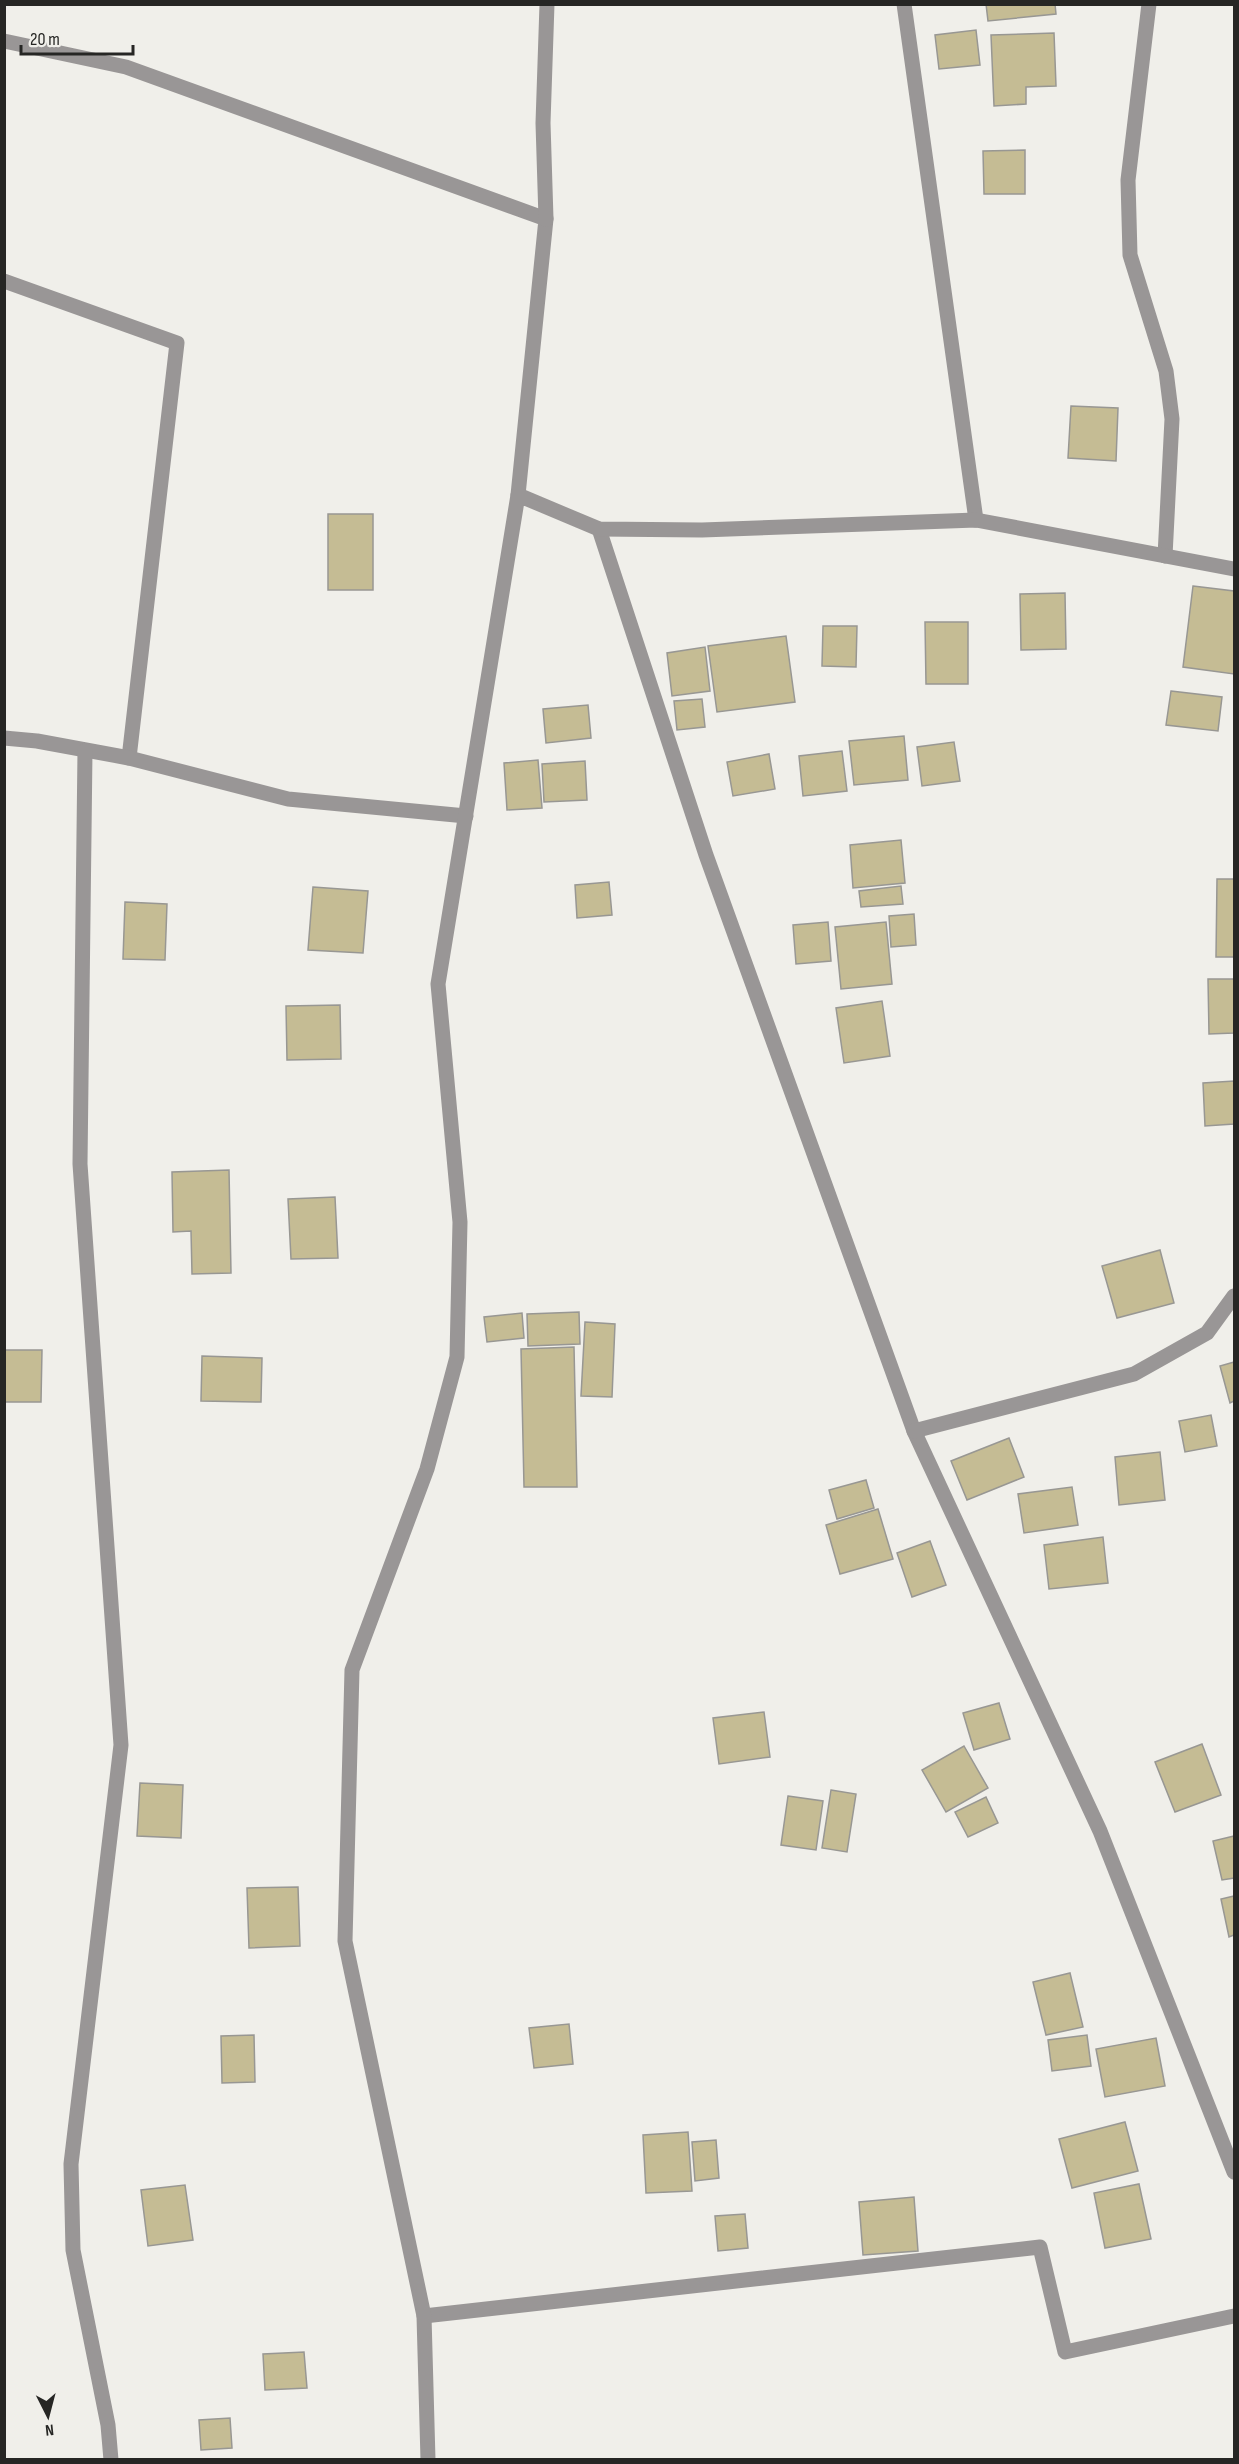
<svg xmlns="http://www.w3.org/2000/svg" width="1239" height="2464" font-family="'Sofia Sans Condensed',sans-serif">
	<rect width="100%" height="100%" fill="#f0efea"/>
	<g fill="#c5bc94" stroke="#989793" stroke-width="1.5">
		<path d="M986,4H1055L1056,14L988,21Z"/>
		<path d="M976,30L980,65L939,69L935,35Z"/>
		<path d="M1054,33L1056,86L1026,87V104L994,106L991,35Z"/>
		<path d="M1025,150V194H984L983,151Z"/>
		<path d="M1071,406L1118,408L1116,461L1068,458Z"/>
		<rect x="328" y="514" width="45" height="76"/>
		<path d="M1193,586L1234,591V674L1183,667Z"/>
		<path d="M1065,593L1066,649L1021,650L1020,594Z"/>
		<path d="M925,622H968V684H926Z"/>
		<path d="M823,626H857L856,667L822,666Z"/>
		<path d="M786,636L795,702L717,712L708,646Z"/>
		<path d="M705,647L710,691L672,696L667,653Z"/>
		<path d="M1171,691L1222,697L1218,731L1166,725Z"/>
		<path d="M702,699L705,727L677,730L674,701Z"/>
		<path d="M588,705L591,738L546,743L543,709Z"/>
		<path d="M904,736L908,780L854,785L849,741Z"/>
		<path d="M954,742L960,781L922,786L917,747Z"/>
		<path d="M842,751L847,791L803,796L799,756Z"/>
		<path d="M769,754L775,789L733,796L727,762Z"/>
		<path d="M538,760L542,808L507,810L504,763Z"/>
		<path d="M585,761L587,800L544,802L542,764Z"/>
		<path d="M901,840L905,883L853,888L850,845Z"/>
		<path d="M1217,879H1234V957H1216Z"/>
		<path d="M609,882L612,915L577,918L575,885Z"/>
		<path d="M901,886L903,904L861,907L859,891Z"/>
		<path d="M313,887L368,891L363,953L308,950Z"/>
		<path d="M125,902L167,904L165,960L123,959Z"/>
		<path d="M914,914L916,945L891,947L889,916Z"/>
		<path d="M828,922L831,961L796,964L793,925Z"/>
		<path d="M886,922L892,984L841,989L835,927Z"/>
		<path d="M1208,979H1234V1033L1209,1034Z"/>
		<path d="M882,1001L890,1056L844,1063L836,1008Z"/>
		<path d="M340,1005L341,1059L287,1060L286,1006Z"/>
		<path d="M1234,1081V1124L1205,1126L1203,1083Z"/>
		<path d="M229,1170L231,1273L192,1274L191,1231L173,1232L172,1172Z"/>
		<path d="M335,1197L338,1258L291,1259L288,1199Z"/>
		<path d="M1160,1250L1174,1303L1117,1318L1102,1266Z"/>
		<path d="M579,1312L580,1344L528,1346L527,1314Z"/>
		<path d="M522,1313L524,1338L487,1342L484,1317Z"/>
		<path d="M585,1322L615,1324L612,1397L581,1396Z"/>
		<path d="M574,1347L577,1487H524L521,1349Z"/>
		<path d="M4,1350H42L41,1402H4Z"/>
		<path d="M202,1356L262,1358L261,1402L201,1401Z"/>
		<path d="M1234,1362V1401L1230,1403L1220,1366Z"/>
		<path d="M1211,1415L1217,1446L1185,1452L1179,1421Z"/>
		<path d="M1009,1438L1024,1477L967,1500L951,1461Z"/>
		<path d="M1160,1452L1165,1500L1119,1505L1115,1457Z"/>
		<path d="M866,1480L874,1508L837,1519L829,1490Z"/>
		<path d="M1072,1487L1078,1525L1024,1533L1018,1494Z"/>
		<path d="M878,1509L893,1559L840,1574L826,1525Z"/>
		<path d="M1103,1537L1108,1583L1049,1589L1044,1545Z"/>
		<path d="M930,1541L946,1585L912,1597L897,1553Z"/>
		<path d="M999,1703L1010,1739L974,1750L963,1713Z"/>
		<path d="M764,1712L770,1757L719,1764L713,1718Z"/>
		<path d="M1202,1744L1221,1795L1175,1812L1155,1762Z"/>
		<path d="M964,1746L988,1788L946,1812L922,1770Z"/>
		<path d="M140,1783L183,1785L181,1838L137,1836Z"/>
		<path d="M831,1790L856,1794L847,1852L822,1848Z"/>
		<path d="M788,1796L823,1801L816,1850L781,1845Z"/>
		<path d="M986,1797L998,1823L968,1837L955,1812Z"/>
		<path d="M1234,1836V1878L1222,1880L1213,1841Z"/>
		<path d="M298,1887L300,1946L249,1948L247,1888Z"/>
		<path d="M1234,1896V1935L1229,1937L1221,1899Z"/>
		<path d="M1070,1973L1083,2027L1046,2035L1033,1982Z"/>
		<path d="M569,2024L573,2064L534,2068L529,2028Z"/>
		<path d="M254,2035L255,2082L222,2083L221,2036Z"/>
		<path d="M1087,2035L1091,2066L1052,2071L1048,2040Z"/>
		<path d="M1156,2038L1165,2086L1105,2097L1096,2049Z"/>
		<path d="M1125,2122L1138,2171L1072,2188L1059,2139Z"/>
		<path d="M688,2132L692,2191L646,2193L643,2135Z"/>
		<path d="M716,2140L719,2178L695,2181L692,2142Z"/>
		<path d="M1139,2184L1151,2239L1105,2248L1094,2193Z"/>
		<path d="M185,2185L193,2240L148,2246L141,2190Z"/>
		<path d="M914,2197L918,2251L863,2255L859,2202Z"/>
		<path d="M745,2214L748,2248L718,2251L715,2216Z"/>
		<path d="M304,2352L307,2388L265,2390L263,2354Z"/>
		<path d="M230,2418L232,2448L201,2450L199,2420Z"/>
	</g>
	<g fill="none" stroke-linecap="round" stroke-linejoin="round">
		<g stroke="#999696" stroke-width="15">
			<path d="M904,4L976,520"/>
			<path d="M1149,4L1128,180L1130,255L1166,371L1172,419L1165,556"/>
			<path d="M4,41L126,67L546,219L518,495"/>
			<path d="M546,219L543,123L547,4"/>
			<path d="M4,281L177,343L129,758"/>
			<path d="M599,529L706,855L914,1431L1100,1831L1234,2172"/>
			<path d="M4,738L37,741L129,758L288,799L466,816"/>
			<path d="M85,751L80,1164L121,1745L71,2164L73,2250L108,2425L111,2460"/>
			<path d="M914,1431L1134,1374L1207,1333L1234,1296"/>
			<path d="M424,2316L1040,2247L1065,2352L1234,2316"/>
			<path d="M428,2460L424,2316L345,1941L352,1670L427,1469L457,1357L460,1222L438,984L518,495L599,529L702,530L976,520L1234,569"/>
		</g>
	</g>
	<rect width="1239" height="2464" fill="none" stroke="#262624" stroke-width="12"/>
	<g transform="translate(48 2416) rotate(174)" stroke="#f0efea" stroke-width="4.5" paint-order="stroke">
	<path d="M0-4.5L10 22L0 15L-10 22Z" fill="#262624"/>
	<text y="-9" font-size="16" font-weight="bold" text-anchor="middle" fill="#262624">N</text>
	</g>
	<path d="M21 45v9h112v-9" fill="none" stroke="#262624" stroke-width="3"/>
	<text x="30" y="45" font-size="18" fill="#262624" stroke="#f0efea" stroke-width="4.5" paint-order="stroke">20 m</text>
</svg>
